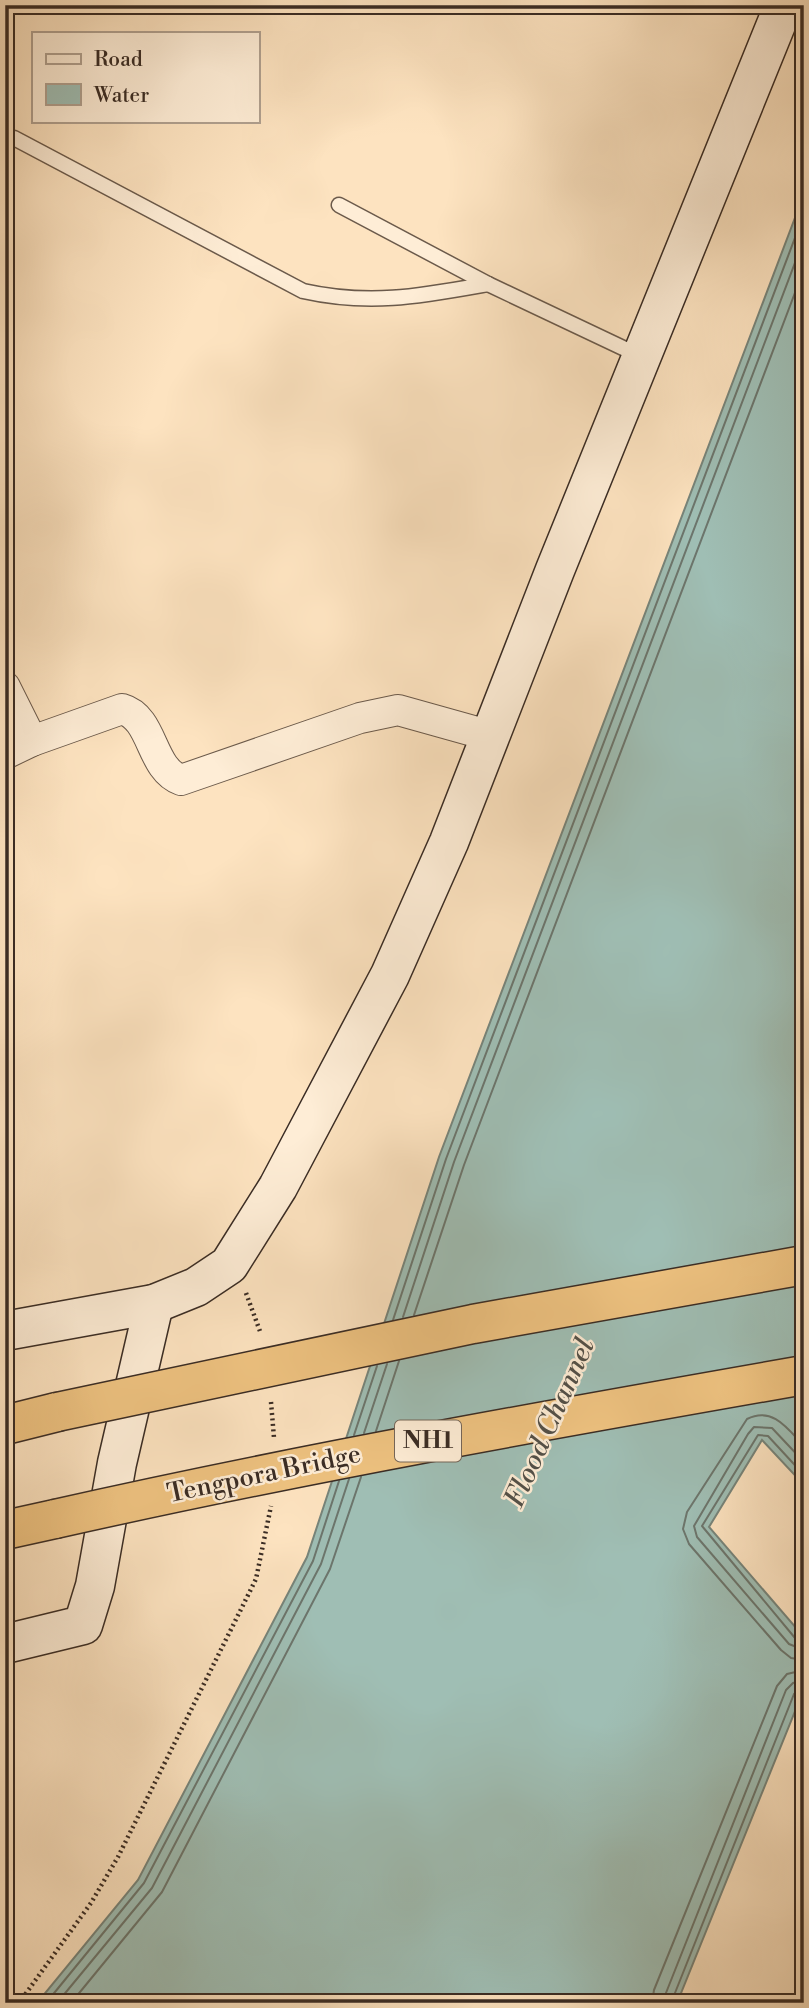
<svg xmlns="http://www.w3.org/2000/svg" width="809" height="2008" font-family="'Libre Bodoni',serif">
	<rect width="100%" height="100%" fill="#fde3c0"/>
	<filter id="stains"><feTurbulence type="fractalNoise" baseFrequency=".00286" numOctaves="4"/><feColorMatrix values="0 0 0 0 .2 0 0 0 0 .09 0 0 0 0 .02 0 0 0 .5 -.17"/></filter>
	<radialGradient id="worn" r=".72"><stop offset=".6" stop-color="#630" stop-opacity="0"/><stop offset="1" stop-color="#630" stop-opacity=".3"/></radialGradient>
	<path fill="#9fbeb4" stroke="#77847a" stroke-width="2" d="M804,194V1485L762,1440L709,1527L804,1637V1689L677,2003H37L138,1880L307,1557L439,1157Z"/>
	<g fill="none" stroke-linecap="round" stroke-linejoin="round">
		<g stroke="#6c756c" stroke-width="2">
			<path d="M414,1315L464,1165L804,269"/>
			<path d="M403,1317L454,1162L804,239"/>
			<path d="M393,1320L446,1159L804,214"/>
			<path d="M376,1431L399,1361"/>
			<path d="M364,1433L387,1364"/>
			<path d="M354,1435L377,1366"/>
			<path d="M804,1446C788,1429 773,1406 747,1419L687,1512L683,1529L689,1544L781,1650L791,1658L804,1660"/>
			<path d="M804,1462L772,1428L754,1427L748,1434L694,1526L697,1537L789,1644L804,1650"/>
			<path d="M804,1475L768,1436L758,1435L702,1526L795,1638L804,1641"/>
			<path d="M46,2003L144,1883L313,1561L339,1481"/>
			<path d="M57,2003L152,1888L321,1564L349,1479"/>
			<path d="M71,2003L162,1892L330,1569L361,1477"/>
			<path d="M652,2003L654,1990L777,1686L787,1674L804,1670"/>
			<path d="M662,2003L786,1690L793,1683L804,1680"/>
			<path d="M671,2003L794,1694L804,1689"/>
		</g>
		<defs>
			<g id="lane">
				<path d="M14,138L303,291C370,306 421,296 488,284"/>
				<path d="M339,205L488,284L640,356"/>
			</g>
			<g id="street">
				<path d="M5,687L32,741"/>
				<path d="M5,754L32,741L122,709C154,718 150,769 181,780L360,718L398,710L491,736"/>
			</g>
			<g id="secondary">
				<path d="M5,1331L154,1304L196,1287L229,1265L278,1187L390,975L449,842L555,570L784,5"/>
				<path d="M5,1644L83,1625L95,1586L117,1463L154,1304"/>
			</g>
			<g id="highway">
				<path d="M5,1425L57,1412"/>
				<path d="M5,1530L55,1519"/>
			</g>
		</defs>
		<use href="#lane" stroke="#6b5a4b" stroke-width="17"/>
		<use href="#street" stroke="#6b5a4b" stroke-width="32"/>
		<use href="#secondary" stroke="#3a2c24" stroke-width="41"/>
		<use href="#highway" stroke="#3a2c24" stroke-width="41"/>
		<g stroke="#3a2c24" stroke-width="4.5" stroke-dasharray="2 3.5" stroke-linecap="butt">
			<path d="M246,1293L261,1334"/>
			<path d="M271,1402L274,1438"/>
			<path d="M19,2003L91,1903L118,1857L256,1579L271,1506"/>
			<path d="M803,2003L804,2001"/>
		</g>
		<use href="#lane" stroke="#feedd6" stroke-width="14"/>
		<use href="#street" stroke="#feedd6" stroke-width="30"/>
		<use href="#secondary" stroke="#feedd6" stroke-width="38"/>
		<use href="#highway" stroke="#eec280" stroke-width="38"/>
		<defs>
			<g id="highway-bridge">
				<path d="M57,1412L473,1324L804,1265"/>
				<path d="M55,1519C303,1463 553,1419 804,1375"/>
			</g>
		</defs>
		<use href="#highway-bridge" stroke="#3a2c24" stroke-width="41" stroke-linecap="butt"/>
		<use href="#highway-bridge" stroke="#eec280" stroke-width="38"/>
	</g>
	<g text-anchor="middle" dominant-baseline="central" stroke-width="5" stroke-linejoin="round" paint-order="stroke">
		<rect fill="#feedd6" stroke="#756659" stroke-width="2" x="395" y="1420.5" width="66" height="41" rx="5"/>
		<g font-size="24" font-weight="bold" fill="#3a2c24">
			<text x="428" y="1441">NH1</text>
		</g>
		<g font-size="26" fill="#3a2c24" stroke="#feedd6">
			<text transform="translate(264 1474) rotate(-12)">Tengpora Bridge</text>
		</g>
		<g font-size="28" font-style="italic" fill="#535048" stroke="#feedd6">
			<text transform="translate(550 1423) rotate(-66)">Flood Channel</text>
		</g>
	</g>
	<rect width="809" height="2008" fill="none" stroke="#fde3c0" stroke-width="28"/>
	<rect x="7" y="7" width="795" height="1994" fill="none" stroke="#3a2c24" stroke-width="3.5"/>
	<rect x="14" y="14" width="781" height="1980" fill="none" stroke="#3a2c24" stroke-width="2"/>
	<rect x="32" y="32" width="228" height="91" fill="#feedd6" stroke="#b0a08f" stroke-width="2"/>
	<rect x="46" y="54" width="35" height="10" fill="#feedd6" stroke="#b0a08f" stroke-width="2"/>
	<text x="94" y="66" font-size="21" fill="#3a2c24">Road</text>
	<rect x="46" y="84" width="35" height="21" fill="#9fbeb4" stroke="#b0a08f" stroke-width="2"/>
	<text x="94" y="102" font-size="21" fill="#3a2c24">Water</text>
	<rect width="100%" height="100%" filter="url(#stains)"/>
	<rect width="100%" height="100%" fill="url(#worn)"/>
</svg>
